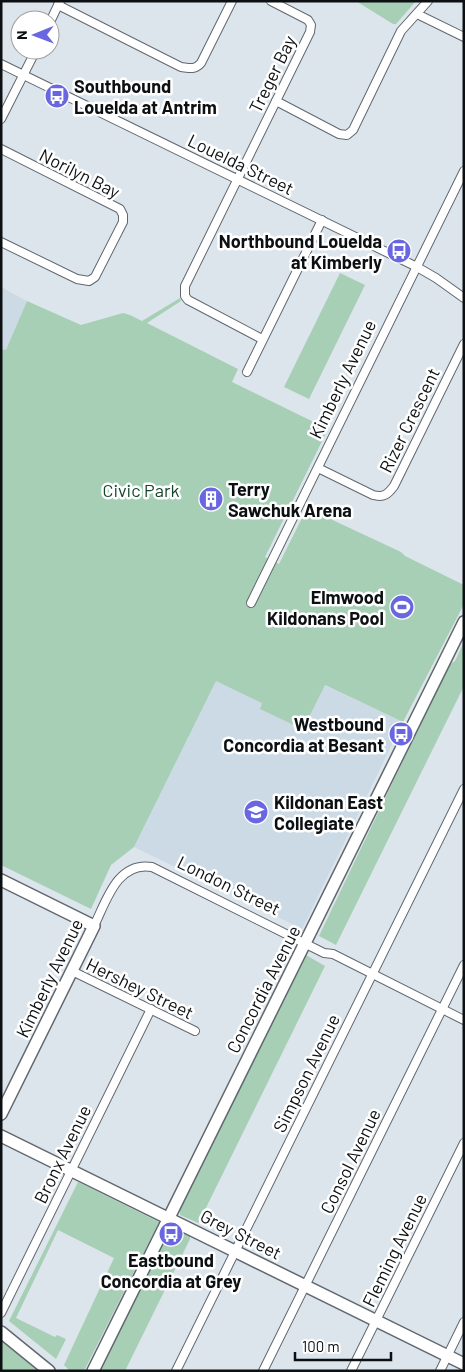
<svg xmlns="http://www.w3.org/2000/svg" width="465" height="1372" font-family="Barlow,sans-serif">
	<rect width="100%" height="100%" fill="#dde5ec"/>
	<g fill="#ccdae6">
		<path d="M1,287L27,301L6,351L1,349Z"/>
		<path d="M216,681L263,703L260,706L261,707L305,724L324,685L403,722L302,929L134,847Z"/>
	</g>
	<g fill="#a7cfb5">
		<path d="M356,1H416L396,24H393Z"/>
		<path d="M340,273L365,285L309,399L284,387Z"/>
		<path d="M180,298L181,301L147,323L238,369L232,382L328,429L265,557L279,564L307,508L401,552L405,556L464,585V604L403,722L325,685L305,725L298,727L260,709L262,703L216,681L134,847L111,865L91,909L1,865V349L6,350L27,301L81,325L123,313L130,315L142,321Z"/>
		<path d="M464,642V686L336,945L319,936L449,665L455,661Z"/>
		<path d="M306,955L325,966L200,1220L198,1223L196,1222L180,1215V1208Z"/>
		<path d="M78,1182L159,1222L84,1371H70L64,1365L114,1258L58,1230L16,1318L55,1337L57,1335L66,1339L56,1359L9,1321Z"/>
		<path d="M176,1226L190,1233V1239L125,1371H99L168,1229Z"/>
		<path d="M1,1340L41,1371H1Z"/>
	</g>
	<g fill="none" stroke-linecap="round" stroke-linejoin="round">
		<defs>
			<g id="street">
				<path d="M58,5L181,67C190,68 195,70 201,63L232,1"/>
				<path d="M417,14L464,37"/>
				<path d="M50,22L60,1"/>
				<path d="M1,64L417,267L436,278L464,298"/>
				<path d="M276,101L339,134L347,135L353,130L401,31L428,1"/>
				<path d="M1,119L36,50"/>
				<path d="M1,149L120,209L123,215V222L95,277L89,281L77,279L1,242"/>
				<path d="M262,339L188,300L185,296V286L310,32L311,25L308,20L271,1"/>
				<path d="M247,372L322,220"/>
				<path d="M318,468L373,495C384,498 388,494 394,486L464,344"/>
				<path d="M251,603L464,171"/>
				<path d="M94,926C106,902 117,861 152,867L324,953L333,954L464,1020"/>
				<path d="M72,971L195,1031"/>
				<path d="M1,1313L151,1009"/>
				<path d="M176,1371L464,789"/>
				<path d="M263,1371L464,965"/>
				<path d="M351,1371L464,1143"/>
				<path d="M440,1371L464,1322"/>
			</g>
			<g id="secondary">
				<path d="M1,880L94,926L1,1114"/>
				<path d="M1,1136C156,1212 309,1288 464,1364"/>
				<path d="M1,1332L49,1371"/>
				<path d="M93,1371L464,622"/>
			</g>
		</defs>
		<use href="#street" stroke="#61676e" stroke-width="10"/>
		<use href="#secondary" stroke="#61676e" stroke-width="14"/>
		<use href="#street" stroke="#fff" stroke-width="8"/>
		<use href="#secondary" stroke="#fff" stroke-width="11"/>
	</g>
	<defs>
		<symbol id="bus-disc" viewBox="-11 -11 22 22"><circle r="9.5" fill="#6866e0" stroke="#fff"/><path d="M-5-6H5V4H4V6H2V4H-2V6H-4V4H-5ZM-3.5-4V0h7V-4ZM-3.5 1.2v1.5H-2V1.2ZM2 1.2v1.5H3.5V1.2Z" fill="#fff"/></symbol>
		<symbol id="building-disc" viewBox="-11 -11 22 22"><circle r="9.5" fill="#6866e0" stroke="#fff"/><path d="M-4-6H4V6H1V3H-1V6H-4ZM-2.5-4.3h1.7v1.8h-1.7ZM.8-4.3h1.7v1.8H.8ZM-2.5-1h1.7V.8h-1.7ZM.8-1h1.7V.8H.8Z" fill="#fff"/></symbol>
		<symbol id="stadium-disc" viewBox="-11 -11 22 22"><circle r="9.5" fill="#6866e0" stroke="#fff"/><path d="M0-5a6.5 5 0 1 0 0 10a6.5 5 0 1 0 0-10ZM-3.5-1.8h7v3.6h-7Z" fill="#fff"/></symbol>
		<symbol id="school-disc" viewBox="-11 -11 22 22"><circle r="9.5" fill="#6866e0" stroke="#fff"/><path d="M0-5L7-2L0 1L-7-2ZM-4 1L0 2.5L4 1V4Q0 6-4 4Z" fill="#fff"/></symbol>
	</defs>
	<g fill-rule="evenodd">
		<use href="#bus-disc" x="43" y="82" width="28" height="28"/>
		<use href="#bus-disc" x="385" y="237" width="28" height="28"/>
		<use href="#building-disc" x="197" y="485" width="28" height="28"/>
		<use href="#stadium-disc" x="388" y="593" width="28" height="28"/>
		<use href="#bus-disc" x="387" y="720" width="28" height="28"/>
		<use href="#school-disc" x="242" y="798" width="28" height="28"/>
		<use href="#bus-disc" x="157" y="1220" width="28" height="28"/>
	</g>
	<g text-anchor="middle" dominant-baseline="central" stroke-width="5" stroke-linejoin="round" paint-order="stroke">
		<g font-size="18" fill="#0d1012" stroke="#fff">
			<text transform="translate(272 74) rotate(-64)">Treger Bay</text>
			<text transform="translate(241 164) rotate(26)">Louelda Street</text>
			<text transform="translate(80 173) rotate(27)">Norilyn Bay</text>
			<text transform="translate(342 379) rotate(-64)">Kimberly Avenue</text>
			<text transform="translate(409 420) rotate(-64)">Rizer Crescent</text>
			<text transform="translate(229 885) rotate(26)">London Street</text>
			<text transform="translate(49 978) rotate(-64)">Kimberly Avenue</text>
			<text transform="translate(140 988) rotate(26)">Hershey Street</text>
			<text transform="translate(263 989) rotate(-63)">Concordia Avenue</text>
			<text transform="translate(306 1073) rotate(-64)">Simpson Avenue</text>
			<text transform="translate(62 1154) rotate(-64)">Bronx Avenue</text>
			<text transform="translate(350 1161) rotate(-64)">Consol Avenue</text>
			<text transform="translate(241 1234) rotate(27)">Grey Street</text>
			<text transform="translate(394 1250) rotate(-64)">Fleming Avenue</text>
		</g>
		<g font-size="18" font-weight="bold" fill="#0d1012" stroke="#fff" text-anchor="start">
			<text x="74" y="86">Southbound<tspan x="74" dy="21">Louelda at Antrim</tspan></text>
			<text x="382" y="241" text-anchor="end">Northbound Louelda<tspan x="382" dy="21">at Kimberly</tspan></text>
			<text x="228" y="489">Terry<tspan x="228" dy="21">Sawchuk Arena</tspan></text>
			<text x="384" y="597" text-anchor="end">Elmwood<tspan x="384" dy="21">Kildonans Pool</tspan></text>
			<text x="384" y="724" text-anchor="end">Westbound<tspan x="384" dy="21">Concordia at Besant</tspan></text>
			<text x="274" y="802">Kildonan East<tspan x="274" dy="21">Collegiate</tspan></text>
			<text x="171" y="1260" text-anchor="middle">Eastbound<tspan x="171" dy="21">Concordia at Grey</tspan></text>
		</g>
		<g font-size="18" fill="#14462c" stroke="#fff">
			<text x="141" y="490">Civic Park</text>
		</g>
	</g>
	<rect width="465" height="1372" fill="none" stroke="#0d1012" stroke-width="5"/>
	<g transform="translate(35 35) rotate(269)"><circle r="24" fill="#ffffff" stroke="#9e9fa0"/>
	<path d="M0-4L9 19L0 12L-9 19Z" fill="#6866e0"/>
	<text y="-8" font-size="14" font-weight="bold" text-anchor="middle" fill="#0d1012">N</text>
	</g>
	<path d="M295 1352v8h96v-8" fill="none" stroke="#0d1012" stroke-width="2.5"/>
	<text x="302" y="1352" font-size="15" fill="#0d1012" stroke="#ffffff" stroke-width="4" paint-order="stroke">100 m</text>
</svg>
